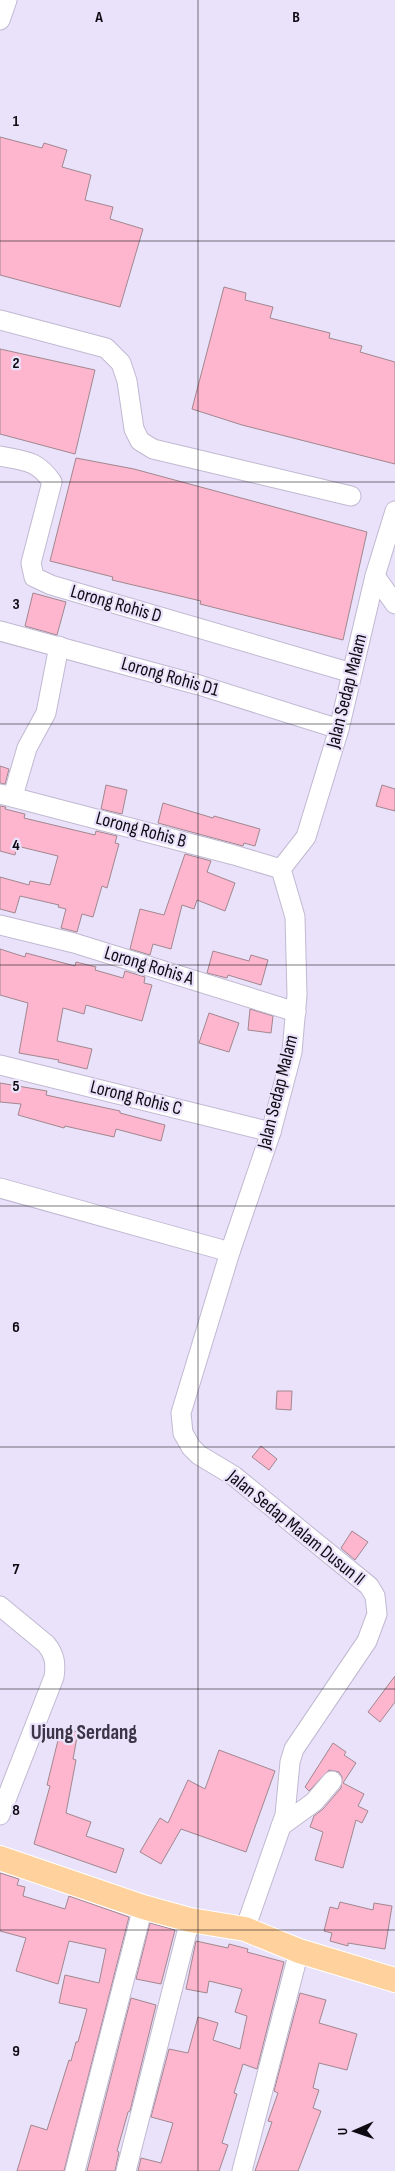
<svg xmlns="http://www.w3.org/2000/svg" width="395" height="2171" font-family="'Sofia Sans Condensed',sans-serif">
	<rect width="100%" height="100%" fill="#e9e2fa"/>
	<g fill="#fdb6ce" stroke="#a1878f">
		<path d="M0,137L42,148L44,143L67,150L62,167L91,175L85,200L113,207L110,219L143,229L120,307L0,275Z"/>
		<path d="M224,287L246,293L245,300L273,307L270,318L330,333L329,338L362,346L360,352L395,362V464L242,425L192,409Z"/>
		<path d="M0,349L95,370L75,454L0,434Z"/>
		<path d="M76,458L134,469L367,532L343,640L200,604L201,601L112,580L113,577L50,561Z"/>
		<path d="M33,593L66,602L57,635L25,626Z"/>
		<path d="M0,766L9,769L5,784L0,783Z"/>
		<path d="M106,785L127,790L122,814L101,809Z"/>
		<path d="M382,785L395,789V811L376,806Z"/>
		<path d="M163,803L213,818L214,816L260,829L255,846L244,843L243,846L158,823Z"/>
		<path d="M0,806L6,807L5,809L25,814L24,818L95,835L96,831L117,836L115,843L119,844L107,888L102,886L93,917L82,914L77,932L61,928L66,909L58,907L59,905L20,896L15,913L0,909V877L29,885L30,881L50,885L58,856L17,846L15,855L0,851Z"/>
		<path d="M185,854L211,861L207,872L235,883L225,911L197,900L194,909L182,905L171,949L153,944L150,955L130,949L140,909L164,915Z"/>
		<path d="M0,949L25,957L26,953L75,966L76,962L96,967L95,970L123,978L125,971L145,977L144,983L152,985L142,1021L86,1005L84,1014L63,1008L57,1041L92,1049L87,1069L58,1062L59,1060L19,1053L28,1003L0,995Z"/>
		<path d="M213,951L249,961L251,955L268,960L261,985L228,975L227,978L207,973Z"/>
		<path d="M250,1009L273,1016L271,1033L248,1030Z"/>
		<path d="M209,1013L239,1023L229,1052L199,1043Z"/>
		<path d="M0,1083L47,1091L46,1095L120,1111V1113L165,1125L161,1141L116,1129L114,1137L65,1126L64,1128L18,1115L21,1104L0,1102Z"/>
		<path d="M277,1391H292L291,1410L276,1409Z"/>
		<path d="M261,1446L277,1459L269,1470L252,1457Z"/>
		<path d="M352,1531L368,1542L355,1560L341,1548Z"/>
		<path d="M395,1676V1702L380,1722L368,1712Z"/>
		<path d="M61,1728L78,1732L73,1759L76,1760L66,1813L91,1822L86,1836L124,1849L116,1873L34,1844L50,1786L47,1785Z"/>
		<path d="M333,1743L346,1752L344,1755L356,1763L343,1783L364,1794L358,1806L368,1811L362,1823L356,1820L343,1868L315,1860L323,1832L310,1827L314,1816L323,1809L341,1788L342,1777L339,1772L329,1770L309,1791L305,1787Z"/>
		<path d="M219,1750L275,1771L246,1852L181,1829L161,1864L140,1852L160,1818L168,1823L188,1780L205,1789Z"/>
		<path d="M0,1873L19,1879L17,1885L25,1887L23,1896L65,1909L69,1896L129,1917L64,2171H17L31,2125L47,2130L69,2060L71,2061L76,2042H78L87,2009L59,2003L65,1975L99,1983L106,1949L69,1941L58,1984L16,1971L26,1938L0,1931Z"/>
		<path d="M340,1902L373,1910L374,1903L392,1906L385,1949L348,1943V1946L330,1941L332,1933L324,1931L330,1907L338,1909Z"/>
		<path d="M150,1923L175,1930L161,1984L136,1979Z"/>
		<path d="M196,1941L228,1948L229,1944L248,1949L247,1952L284,1962L257,2069L243,2064L234,2093L237,2094L222,2143L228,2145L219,2171H138L141,2158L161,2163L173,2123L151,2117L169,2049L188,2053L198,2017L218,2023L213,2040L240,2049L247,2016L235,2012L242,1989L209,1981L207,1993L186,1989Z"/>
		<path d="M300,1993L326,2000L319,2023L357,2034L347,2070L319,2063L313,2088L319,2090L313,2108L321,2111L298,2171H255L272,2122L268,2121L278,2093L274,2091Z"/>
		<path d="M131,1998L156,2005L130,2111L128,2112L117,2151L119,2152L115,2171H87Z"/>
	</g>
	<g fill="none" stroke-linecap="round" stroke-linejoin="round">
		<defs>
			<g id="minor">
				<path d="M0,20L7,0"/>
				<path d="M0,320L106,348L121,363L127,381L134,429L140,441L153,449L351,496"/>
				<path d="M0,456C25,461 37,460 52,482L31,563L34,577L51,585L352,673"/>
				<path d="M375,576L395,604"/>
				<path d="M0,631L199,685L339,729"/>
				<path d="M0,794L234,855L281,869"/>
				<path d="M13,796L27,748L46,713L59,646"/>
				<path d="M0,925L74,943L296,1012"/>
				<path d="M0,1065L271,1132"/>
				<path d="M0,1188L230,1252"/>
				<path d="M0,1606L46,1644C55,1655 56,1664 54,1677L0,1815"/>
				<path d="M281,1826L314,1802L332,1781"/>
				<path d="M245,1929L285,1815L290,1762L294,1749L367,1641L377,1614L375,1596L369,1586L234,1476L199,1455L191,1447L183,1433L181,1413L230,1252L271,1132L292,1052L297,995L295,917L281,869L306,837L339,729L375,576L395,511"/>
				<path d="M75,2171L143,1907"/>
				<path d="M126,2171L190,1920"/>
				<path d="M242,2171L299,1951"/>
			</g>
			<path id="major" d="M0,1858L143,1907L190,1920L245,1929L299,1951L395,1980"/>
		</defs>
		<use href="#minor" stroke="#c1b9d1" stroke-width="21"/>
		<use href="#major" stroke="#fff" stroke-width="26"/>
		<use href="#minor" stroke="#fff" stroke-width="19"/>
		<use href="#major" stroke="#ffd29d" stroke-width="24"/>
	</g>
	<path fill="none" stroke="#0e0b13" stroke-width="1" stroke-opacity="0.55" d="M198,0V2171M0,241H395M0,482H395M0,724H395M0,965H395M0,1206H395M0,1447H395M0,1689H395M0,1930H395"/>
	<g text-anchor="middle" dominant-baseline="central" stroke-width="4.5" stroke-linejoin="round" paint-order="stroke">
		<g font-size="19" fill="#0e0b13" stroke="#e9e2fa">
			<text transform="translate(116 604) rotate(16)">Lorong Rohis D</text>
			<text transform="translate(170 677) rotate(16)">Lorong Rohis D1</text>
			<text transform="translate(347 691) rotate(-76)">Jalan Sedap Malam</text>
			<text transform="translate(141 830) rotate(15)">Lorong Rohis B</text>
			<text transform="translate(149 966) rotate(17)">Lorong Rohis A</text>
			<text transform="translate(278 1092) rotate(-76)">Jalan Sedap Malam</text>
			<text transform="translate(136 1098) rotate(14)">Lorong Rohis C</text>
			<text transform="translate(296 1528) rotate(39)">Jalan Sedap Malam Dusun II</text>
		</g>
		<g font-size="21" font-weight="bold" fill="#3b3547" stroke="#e9e2fa">
			<text x="84" y="1732">Ujung Serdang</text>
		</g>
	</g>
	<g font-size="16" text-anchor="middle" font-weight="bold" fill="#0e0b13" stroke="#e9e2fa" stroke-width="4.5" stroke-linejoin="round" paint-order="stroke">
		<text x="99" y="22">A</text>
		<text x="296" y="22">B</text>
		<text x="16" y="126">1</text>
		<text x="16" y="368">2</text>
		<text x="16" y="609">3</text>
		<text x="16" y="850">4</text>
		<text x="16" y="1091">5</text>
		<text x="16" y="1332">6</text>
		<text x="16" y="1574">7</text>
		<text x="16" y="1815">8</text>
		<text x="16" y="2056">9</text>
	</g>
	<g transform="translate(355 2131) rotate(268)" stroke="#e9e2fa" stroke-width="4" paint-order="stroke">
	<path d="M0-4L9 19L0 12L-9 19Z" fill="#0e0b13"/>
	<text y="-8" font-size="14" font-weight="bold" text-anchor="middle" fill="#0e0b13">U</text>
	</g>
</svg>
